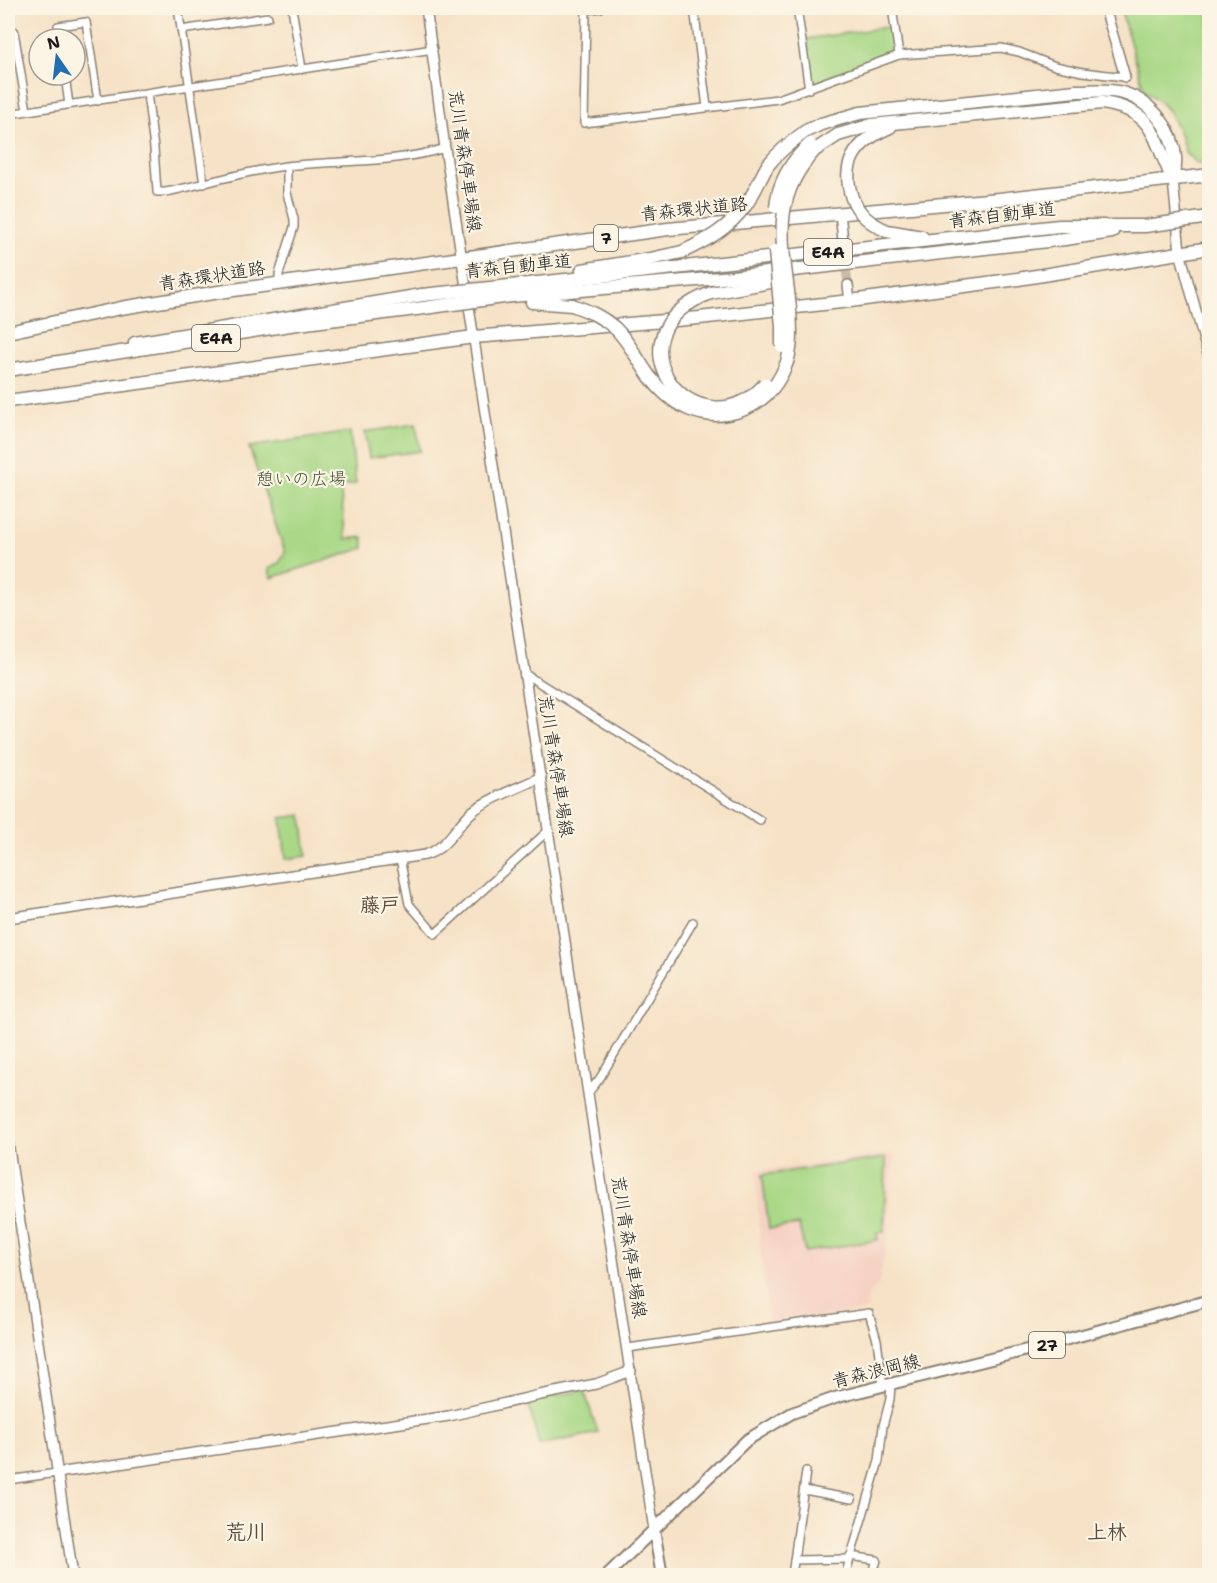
<svg xmlns="http://www.w3.org/2000/svg" width="1217" height="1583" font-family="'Shantell Sans','Klee One',sans-serif">
	<rect width="100%" height="100%" fill="#fcf5e5"/>
	<filter id="ink" filterUnits="userSpaceOnUse"><feTurbulence type="fractalNoise" baseFrequency=".0167" numOctaves="2"/><feDisplacementMap in="SourceGraphic" scale="12" xChannelSelector="R" yChannelSelector="G"/><feConvolveMatrix kernelMatrix="1 2 1 2 8 2 1 2 1" color-interpolation-filters="sRGB"/></filter>
	<filter id="wash" filterUnits="userSpaceOnUse"><feTurbulence type="fractalNoise" baseFrequency=".008" numOctaves="4" result="noise"/><feDisplacementMap in="SourceGraphic" scale="24" xChannelSelector="R" yChannelSelector="G"/><feGaussianBlur stdDeviation="1.35" result="paint"/><feColorMatrix in="noise" values="0 0 0 0 0 0 0 0 0 0 0 0 0 0 0 0 0 1.4 0 .05"/><feComposite in="paint" operator="in"/></filter>
	<g filter="url(#wash)">
		<rect width="100%" height="100%" fill="#f6e2c6"/>
		<path fill="#f6d2c4" d="M892,1154L895,1157L889,1189V1222L886,1246L878,1286L868,1295L867,1310L767,1325V1298L760,1254L756,1171Z"/>
		<g fill="#a9d886" stroke="#627a51" stroke-width="1.5">
			<path d="M1120,8H1209V163L1198,164L1186,154L1179,131L1169,112L1162,104L1144,89Z"/>
			<path d="M887,27L893,30L895,50L893,54L817,82L811,79L807,39Z"/>
			<path d="M416,424L420,451L369,458L365,432Z"/>
			<path d="M350,432L356,484L340,486L346,539L363,537L364,548L271,578L269,569L279,563L285,552L249,447Z"/>
			<path d="M302,815L307,856L286,859L281,818Z"/>
			<path d="M886,1158L884,1231L877,1232L878,1240L805,1252L799,1225L769,1229L762,1175Z"/>
			<path d="M584,1390L598,1433L539,1445L528,1402Z"/>
		</g>
	</g>
	<g filter="url(#ink)">
		<g fill="none" stroke-linecap="round" stroke-linejoin="round">
			<path stroke="#cabaa4" stroke-width="9" stroke-dasharray="9 4.5" stroke-linecap="butt" d="M845,258L848,285"/>
			<defs>
				<g id="street">
					<path d="M178,8L204,184"/>
					<path d="M292,8L302,69"/>
					<path d="M601,8L586,10L584,123L778,99L899,55L1001,48L1019,52L1055,66L1083,72L1125,77"/>
					<path d="M694,8L707,107"/>
					<path d="M797,8L809,89"/>
					<path d="M892,8L899,55"/>
					<path d="M181,30L268,17"/>
					<path d="M14,31L27,111"/>
					<path d="M60,39L58,26L86,22L98,101"/>
					<path d="M65,75L69,105"/>
					<path d="M147,93L154,148L157,192H166C209,183 252,169 296,165C345,160 397,163 445,148"/>
					<path d="M8,114L433,49"/>
					<path d="M279,283V274L294,227V219L287,193V167"/>
					<path d="M525,674L760,820"/>
					<path d="M400,858L409,904L435,934L549,830"/>
					<path d="M589,1092L600,1078L693,922"/>
					<path d="M628,1348L869,1313L877,1340L883,1386"/>
					<path d="M8,1480L57,1473"/>
					<path d="M804,1490L852,1499"/>
					<path d="M850,1556L877,1560L872,1576"/>
					<path d="M794,1560L849,1559"/>
					<path d="M792,1576L806,1471"/>
					<path d="M845,1576L879,1461L883,1426L890,1399L891,1384"/>
				</g>
				<g id="secondary">
					<path d="M426,8L445,148L654,1530"/>
					<path d="M1105,8L1125,77"/>
					<path d="M1173,180L1180,252L1210,362"/>
					<path d="M840,213L843,240"/>
					<path d="M848,285L850,301"/>
					<path d="M8,918L425,855C448,848 456,825 473,811C487,799 523,786 541,777"/>
					<path d="M8,1142L73,1576"/>
					<path d="M57,1473L449,1416L540,1395L596,1384L631,1371"/>
				</g>
				<g id="primary">
					<path d="M654,1530L662,1576"/>
					<path d="M606,1576L747,1440L792,1413L838,1397L1035,1348L1210,1300"/>
				</g>
				<g id="highway">
					<path d="M806,131L821,124L860,113L1076,91C1090,91 1104,89 1118,92C1148,98 1172,126 1175,157C1176,164 1174,173 1173,180"/>
					<path d="M815,150L838,135L872,125L1102,103C1157,111 1152,138 1173,179"/>
					<path d="M852,198C840,162 857,141 890,127"/>
					<path d="M887,231L922,237"/>
					<path d="M582,270L650,259L682,252"/>
					<path d="M510,286L1059,226H1145"/>
					<path d="M711,293L786,279"/>
					<path d="M511,296L732,277L1065,239L1112,232"/>
					<path d="M532,302L572,305"/>
					<path d="M8,332L121,308L219,292L668,229L999,199L1210,175"/>
					<path d="M135,343L422,295"/>
					<path d="M8,370L290,325L424,308"/>
					<path d="M8,401L474,337L699,318L850,301L1018,279L1210,248"/>
				</g>
			</defs>
			<use href="#street" stroke="#897f71" stroke-width="10"/>
			<use href="#secondary" stroke="#897f71" stroke-width="12"/>
			<use href="#primary" stroke="#897f71" stroke-width="14"/>
			<use href="#highway" stroke="#897f71" stroke-width="15"/>
			<use href="#street" stroke="#fff" stroke-width="7"/>
			<use href="#secondary" stroke="#fff" stroke-width="9"/>
			<use href="#primary" stroke="#fff" stroke-width="10"/>
			<use href="#highway" stroke="#fff" stroke-width="12"/>
			<defs>
				<g id="highway-bridge">
					<path d="M852,198C860,216 870,223 887,231"/>
					<path d="M776,207C778,182 792,160 810,144"/>
					<path d="M1145,226L1210,217"/>
					<path d="M775,251L782,326V347"/>
					<path d="M682,252C706,241 729,228 745,206C755,193 760,178 768,165C779,151 792,141 806,131"/>
					<path d="M711,293C599,335 697,459 765,384"/>
					<path d="M422,295L510,286"/>
					<path d="M572,305C589,311 603,317 616,329C630,343 638,361 650,377C671,405 701,422 736,412C759,406 776,389 785,367C793,349 791,329 790,309C784,247 768,201 815,150"/>
					<path d="M424,308L511,296"/>
				</g>
			</defs>
			<use href="#highway-bridge" stroke="#897f71" stroke-width="15" stroke-linecap="butt"/>
			<use href="#highway-bridge" stroke="#fff" stroke-width="12"/>
		</g>
	</g>
	<g text-anchor="middle" dominant-baseline="central" stroke-width="4.5" stroke-linejoin="round" paint-order="stroke">
		<g fill="#fcf5e5" stroke="#5f5d58" stroke-width="1.5">
			<rect x="594" y="225" width="24" height="26" rx="4.5"/>
			<rect x="804" y="239" width="48" height="26" rx="4.5"/>
			<rect x="192" y="325" width="48" height="26" rx="4.5"/>
			<rect x="1029" y="1332" width="36" height="26" rx="4.5"/>
		</g>
		<g font-size="16" font-weight="bold" fill="#1c1c1c">
			<text x="606" y="238">7</text>
			<text x="828" y="252">E4A</text>
			<text x="216" y="338">E4A</text>
			<text x="1047" y="1345">27</text>
		</g>
		<g font-size="18" fill="#1c1c1c" stroke="#fcf5e5">
			<text transform="translate(465 161) rotate(82)">荒川青森停車場線</text>
			<text transform="translate(694 209) rotate(-6)">青森環状道路</text>
			<text transform="translate(1002 215) rotate(-7)">青森自動車道</text>
			<text transform="translate(518 266) rotate(-6)">青森自動車道</text>
			<text transform="translate(212 276) rotate(-9)">青森環状道路</text>
			<text transform="translate(556 766) rotate(81)">荒川青森停車場線</text>
			<text transform="translate(629 1247) rotate(81)">荒川青森停車場線</text>
			<text transform="translate(876 1371) rotate(-14)">青森浪岡線</text>
		</g>
		<g font-size="18" fill="#46543c" stroke="#fcf5e5">
			<text x="301" y="479">憩いの広場</text>
		</g>
		<g font-size="20" font-weight="bold" fill="#5c4b3a" stroke="#fcf5e5">
			<text x="380" y="905">藤戸</text>
			<text x="1107" y="1532">上林</text>
		</g>
		<g font-size="21" font-weight="bold" fill="#5c4b3a" stroke="#fcf5e5">
			<text x="246" y="1532">荒川</text>
		</g>
	</g>
	<rect width="1217" height="1583" fill="none" stroke="#fcf5e5" stroke-width="30"/>
	<g transform="translate(57 57) rotate(346)"><circle r="28" fill="#fcf5e5" stroke="#a29e95" stroke-width="1.5"/>
	<path d="M0-4.5L10 22L0 15L-10 22Z" fill="#1f6fb2"/>
	<text y="-9" font-size="16" font-weight="bold" text-anchor="middle" fill="#1c1c1c">N</text>
	</g>
</svg>
